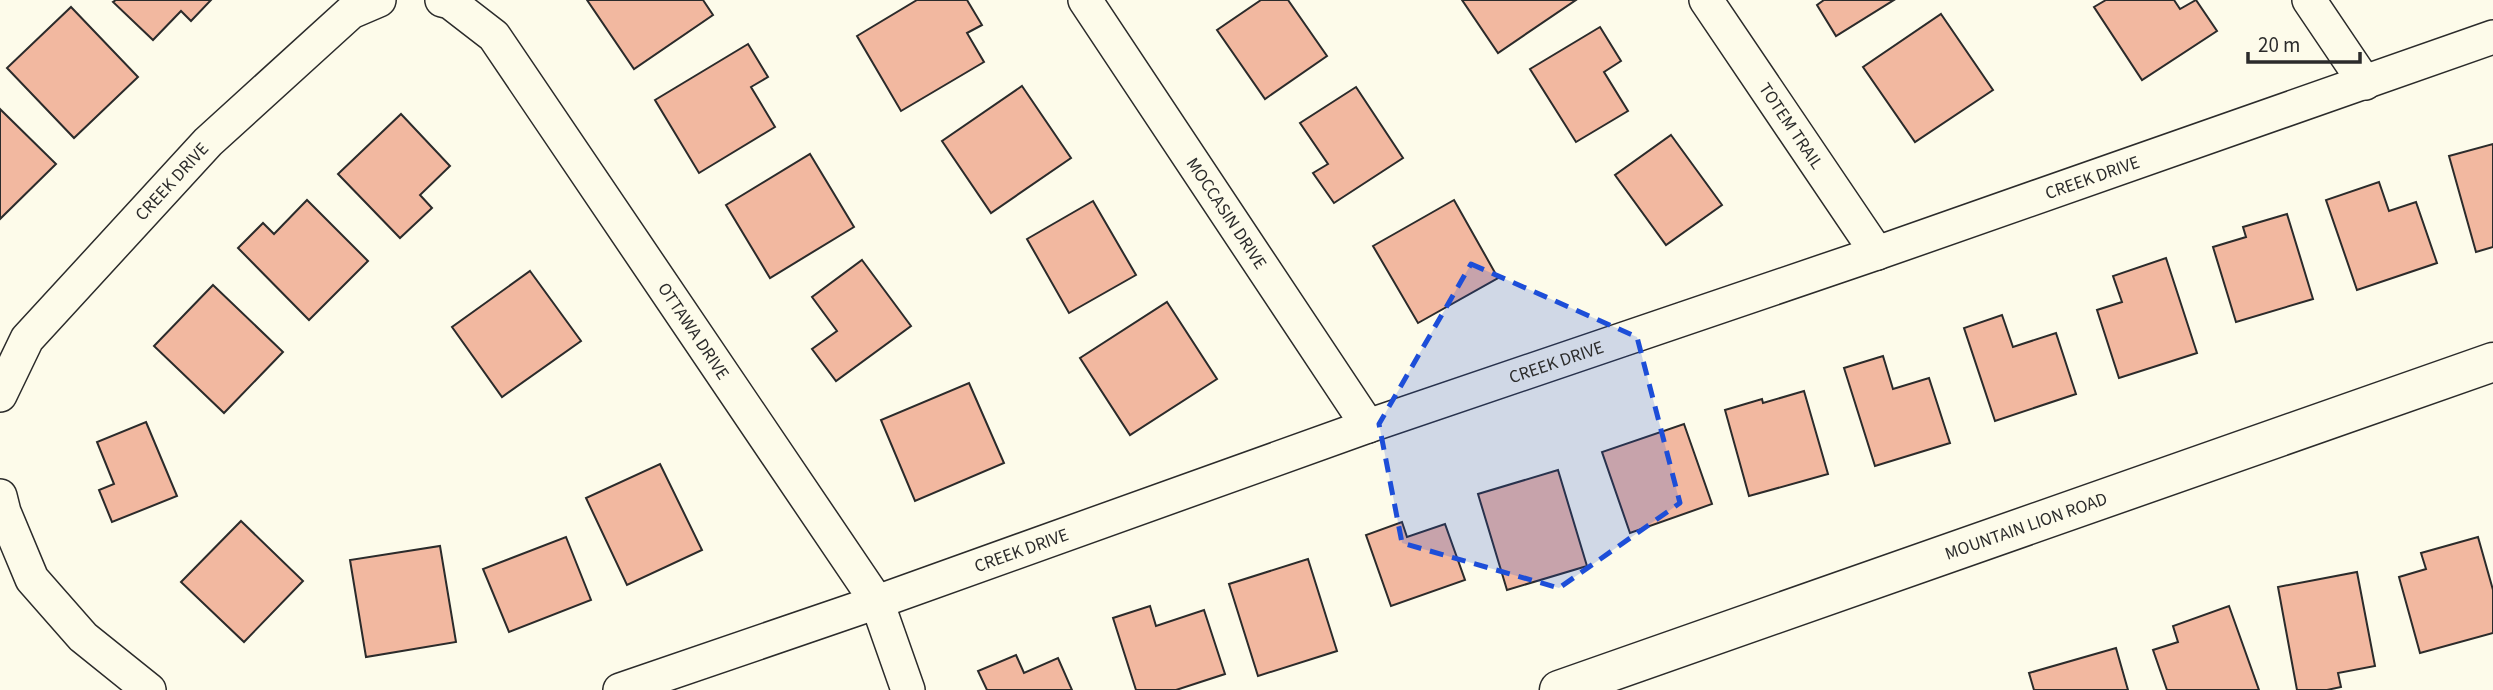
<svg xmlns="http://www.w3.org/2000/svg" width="2493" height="690" font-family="'Source Sans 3',sans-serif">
	<rect width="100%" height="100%" fill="#fdfbea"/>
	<g fill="#f2b8a0" stroke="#2b2b2b" stroke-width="2">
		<path d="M116,0H211L191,21L181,11L153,40L113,2Z"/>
		<path d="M587,0H703L713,15L634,69Z"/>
		<path d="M917,0H967L982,25L967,33L984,62L901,111L857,36Z"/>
		<path d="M1261,0H1288L1327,56L1265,99L1217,30Z"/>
		<path d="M1462,0H1576L1498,53Z"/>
		<path d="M1824,0H1894L1836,36L1817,5Z"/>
		<path d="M2106,0H2174L2180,9L2196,0L2217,31L2142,80L2094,7Z"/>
		<path d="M71,7L138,77L74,138L7,68Z"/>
		<path d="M1941,14L1993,90L1915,142L1863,67Z"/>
		<path d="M1600,27L1621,61L1604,72L1628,111L1576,142L1530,69Z"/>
		<path d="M748,44L768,77L751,87L775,127L699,173L655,100Z"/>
		<path d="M1022,86L1071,158L991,213L942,141Z"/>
		<path d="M1356,87L1403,158L1334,203L1313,173L1328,164L1300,123Z"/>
		<path d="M0,109L56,164L0,219Z"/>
		<path d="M401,114L450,166L420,195L432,208L400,238L338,174Z"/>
		<path d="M1671,135L1722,205L1666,245L1615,175Z"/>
		<path d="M2493,144V247L2476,252L2449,156Z"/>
		<path d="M810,154L854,227L770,278L726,205Z"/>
		<path d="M2379,182L2389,211L2416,202L2437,263L2357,290L2326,200Z"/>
		<path d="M307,200L368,261L309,320L238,248L263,223L274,234Z"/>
		<path d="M1454,200L1498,278L1418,323L1373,246Z"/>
		<path d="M1093,201L1136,275L1069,313L1027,239Z"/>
		<path d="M2287,214L2313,299L2236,322L2213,247L2246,237L2243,227Z"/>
		<path d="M2166,258L2197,353L2119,378L2097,310L2122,302L2113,276Z"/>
		<path d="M862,260L911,326L836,381L812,349L837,331L812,297Z"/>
		<path d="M530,271L581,341L502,397L452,327Z"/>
		<path d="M213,285L283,352L224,413L154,346Z"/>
		<path d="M1167,302L1217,379L1130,435L1080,358Z"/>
		<path d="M2002,315L2013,347L2056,333L2076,394L1995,421L1964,328Z"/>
		<path d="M1883,356L1893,389L1929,378L1950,443L1875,466L1844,368Z"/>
		<path d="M969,383L1004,463L915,501L881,420Z"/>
		<path d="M1804,391L1828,474L1749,496L1725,410L1762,399L1763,403Z"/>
		<path d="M146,422L177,496L112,522L99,490L114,484L97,442Z"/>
		<path d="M1684,424L1712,504L1630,533L1602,452Z"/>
		<path d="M660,464L702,550L627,585L586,498Z"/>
		<path d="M1558,470L1587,566L1507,590L1478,494Z"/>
		<path d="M241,521L303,581L244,642L181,582Z"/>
		<path d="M1402,522L1407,537L1445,524L1465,580L1391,606L1366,535Z"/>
		<path d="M566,537L591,600L509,632L483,569Z"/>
		<path d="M2478,537L2493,590V633L2420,653L2399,577L2426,569L2421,553Z"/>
		<path d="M440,546L456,642L366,657L350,560Z"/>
		<path d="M1308,559L1337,651L1258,676L1229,584Z"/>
		<path d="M2357,572L2375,666L2338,673L2341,687L2327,690H2297L2278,587Z"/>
		<path d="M1150,606L1156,626L1204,610L1225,674L1176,690H1136L1113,618Z"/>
		<path d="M2229,606L2259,690H2167L2153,650L2178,642L2173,626Z"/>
		<path d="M2116,648L2128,690H2034L2029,673Z"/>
		<path d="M1016,655L1024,673L1058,658L1072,690H987L978,671Z"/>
	</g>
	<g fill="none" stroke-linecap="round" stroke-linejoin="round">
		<defs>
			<g id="minor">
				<path id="s1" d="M442,0L450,2L494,36L877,602L908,690"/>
				<path id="s2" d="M1085,0L1368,426"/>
				<path id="s3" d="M1706,0L1877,253"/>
				<path d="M2309,0L2365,83"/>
				<path id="s4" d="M0,395L27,339L208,142L351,12L379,0"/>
				<path d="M0,496L4,512L32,579L83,637L149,690"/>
				<path id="s5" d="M620,690L877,602L1368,426L1877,253L2493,37"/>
			</g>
			<g id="tertiary">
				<path id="s6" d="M1559,690L2493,362"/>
			</g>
		</defs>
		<use href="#minor" stroke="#2b2b2b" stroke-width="36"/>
		<use href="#tertiary" stroke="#2b2b2b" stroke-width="41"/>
		<use href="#minor" stroke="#fdfbea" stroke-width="33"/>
		<use href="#tertiary" stroke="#fdfbea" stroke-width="38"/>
	</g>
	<path fill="#1d4ed8" fill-opacity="0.2" stroke="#1d4ed8" stroke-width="5" stroke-dasharray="14 9" stroke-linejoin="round" d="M1471,264L1637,337L1680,503L1559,588L1402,543L1379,424Z"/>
	<g text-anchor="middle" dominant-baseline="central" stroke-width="5" stroke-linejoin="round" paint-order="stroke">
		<g font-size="18" fill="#2b2b2b" stroke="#fdfbea">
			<text stroke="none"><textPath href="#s3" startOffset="152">TOTEM TRAIL</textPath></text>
			<text stroke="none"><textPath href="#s5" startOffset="1559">CREEK DRIVE</textPath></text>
			<text stroke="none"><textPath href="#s4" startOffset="276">CREEK DRIVE</textPath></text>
			<text stroke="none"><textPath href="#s2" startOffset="256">MOCCASIN DRIVE</textPath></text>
			<text stroke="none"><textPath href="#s1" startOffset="420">OTTAWA DRIVE</textPath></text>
			<text stroke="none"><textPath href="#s5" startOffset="992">CREEK DRIVE</textPath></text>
			<text stroke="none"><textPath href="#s6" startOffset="495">MOUNTAIN LION ROAD</textPath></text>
			<text stroke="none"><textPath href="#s5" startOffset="425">CREEK DRIVE</textPath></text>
		</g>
	</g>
	<path d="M2248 52v10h112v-10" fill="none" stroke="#2b2b2b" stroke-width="3.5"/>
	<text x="2258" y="52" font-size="21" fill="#2b2b2b" stroke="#fdfbea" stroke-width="5" paint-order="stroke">20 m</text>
</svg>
